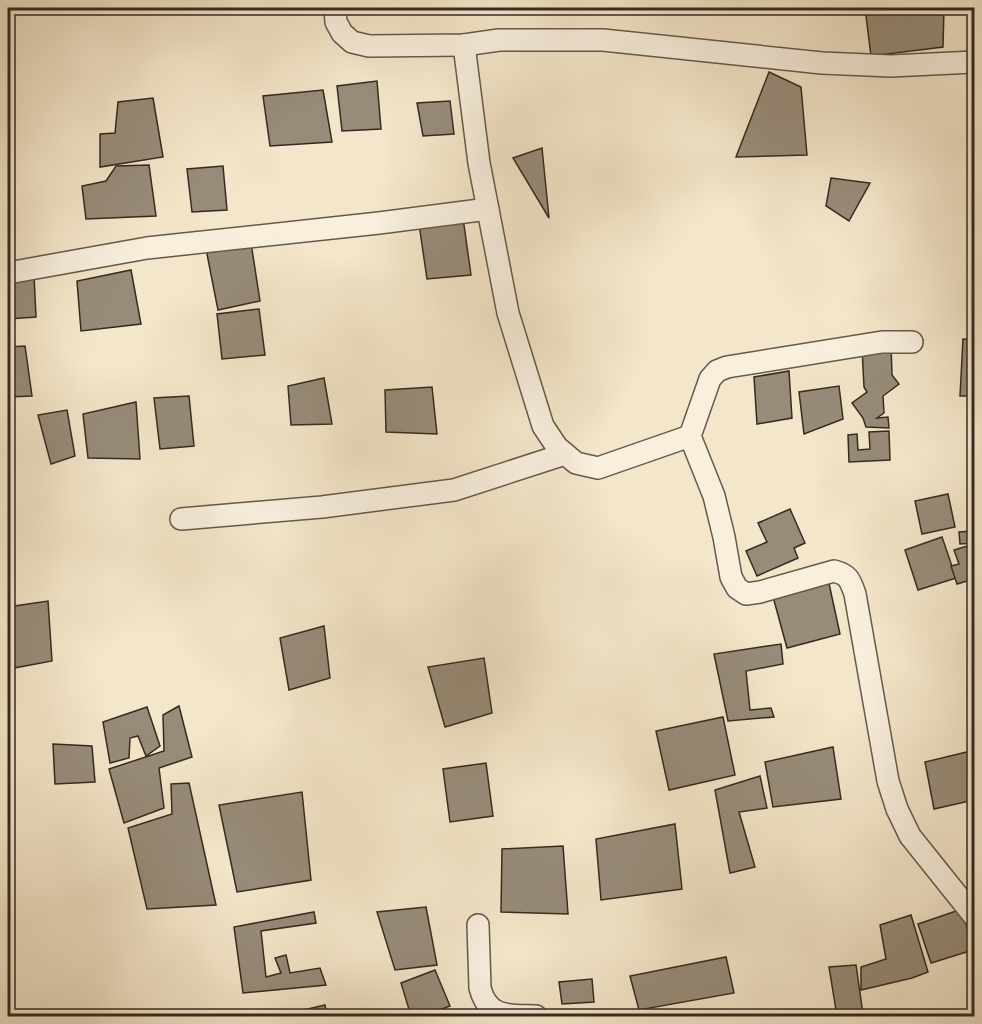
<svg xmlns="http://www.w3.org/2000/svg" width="982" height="1024" font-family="'IM FELL DW Pica',serif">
	<rect width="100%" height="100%" fill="#f4e6ca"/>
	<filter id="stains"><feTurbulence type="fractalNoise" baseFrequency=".00333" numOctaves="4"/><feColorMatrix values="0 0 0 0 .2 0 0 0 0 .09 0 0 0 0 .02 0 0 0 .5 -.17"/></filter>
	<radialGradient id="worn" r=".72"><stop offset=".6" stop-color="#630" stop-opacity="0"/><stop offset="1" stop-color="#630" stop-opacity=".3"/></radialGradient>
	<g fill="#978c79" stroke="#332b21" stroke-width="1.5">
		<path d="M865,8H944L943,47L871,56Z"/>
		<path d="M769,72L801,87L807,155L736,157Z"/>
		<path d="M377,81L381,129L342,131L337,86Z"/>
		<path d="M323,90L332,142L270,146L263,96Z"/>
		<path d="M153,98L163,157L100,167V134L115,133L118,102Z"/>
		<path d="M450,101L454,134L423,136L417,103Z"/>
		<path d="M542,148L549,218L513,158Z"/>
		<path d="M149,165L156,216L86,219L82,186L106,181L116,166Z"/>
		<path d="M223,166L227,210L192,212L187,169Z"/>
		<path d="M831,178L870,183L849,221L826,206Z"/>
		<path d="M463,218L471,275L427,279L419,224Z"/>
		<path d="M251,243L260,301L218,310L206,249Z"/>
		<path d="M131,270L141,324L81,331L77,281Z"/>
		<path d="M8,275H34L36,317L8,319Z"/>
		<path d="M259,309L265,355L222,359L217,314Z"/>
		<path d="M963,339L974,340V396H960Z"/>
		<path d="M891,344L892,375L899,384L883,396L884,413L877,418L888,417L889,428L866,427L863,418L852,403L867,392L864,387L862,348Z"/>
		<path d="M25,346L32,396L8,397V347Z"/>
		<path d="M789,371L792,418L757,424L754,377Z"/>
		<path d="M324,378L332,424L291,425L288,386Z"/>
		<path d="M839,386L843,419L804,434L799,392Z"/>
		<path d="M432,387L437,434L386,432L385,390Z"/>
		<path d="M189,396L194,446L160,449L154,398Z"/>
		<path d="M136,402L140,459L88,458L83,414Z"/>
		<path d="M67,410L75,456L51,464L38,415Z"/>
		<path d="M889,431L890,460L849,462L848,435L857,434L858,450L870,449L869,432Z"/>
		<path d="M948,494L955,527L922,534L915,501Z"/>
		<path d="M790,509L805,543L794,548L798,558L757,576L746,551L767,542L758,523Z"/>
		<path d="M973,531L974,543L960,544L959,532Z"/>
		<path d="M942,537L956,578L918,590L905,550Z"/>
		<path d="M974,544V579L957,584L951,566L959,564L954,550Z"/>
		<path d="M828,579L840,634L787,648L772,593Z"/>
		<path d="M48,601L52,661L14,668L8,631V607Z"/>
		<path d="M324,626L330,678L289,690L280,638Z"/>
		<path d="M781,644L783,664L746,671L750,710L771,708L774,717L728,721L714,654Z"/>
		<path d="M484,658L492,713L445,727L428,667Z"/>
		<path d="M179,706L192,757L159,768L164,808L124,823L109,769L164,751L163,715Z"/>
		<path d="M147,707L160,746L146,756L138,736L130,738L129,758L110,763L103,722Z"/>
		<path d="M723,717L735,775L669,790L656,731Z"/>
		<path d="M53,744L92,746L95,782L55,784Z"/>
		<path d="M833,747L841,799L773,807L765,762Z"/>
		<path d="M971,751L974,769V800L934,809L925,762Z"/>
		<path d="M486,763L493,816L450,822L443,769Z"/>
		<path d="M760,776L767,808L739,812L755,867L730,873L715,790Z"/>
		<path d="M189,783L216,905L147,909L128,828L172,814L171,784Z"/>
		<path d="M302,792L311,880L237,892L219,805Z"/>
		<path d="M675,824L682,889L601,900L596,839Z"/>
		<path d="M563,846L568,914L501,912L502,849Z"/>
		<path d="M426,907L437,965L395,970L377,912Z"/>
		<path d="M962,909L973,950L931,963L918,924Z"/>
		<path d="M314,912L316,923L261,931L266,977L281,973L275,958L286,955L290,973L320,968L326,985L243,993L234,927Z"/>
		<path d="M911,915L928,972L912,978L861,990V967L886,959L880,925Z"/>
		<path d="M726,957L734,993L639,1010L630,976Z"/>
		<path d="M856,965L863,1014L856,1016H837L829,967Z"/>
		<path d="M435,970L450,1006L422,1016H411L401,983Z"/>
		<path d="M592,979L594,1002L562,1004L559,982Z"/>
		<path d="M8,986L12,1013L8,1014Z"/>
		<path d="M325,1005L327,1016H282V1015Z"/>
	</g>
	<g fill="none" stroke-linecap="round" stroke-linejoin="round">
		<defs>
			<g id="minor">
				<path d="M335,8L336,22L342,33L352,42L369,46L464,45L499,40H603L822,63L891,66L974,62"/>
				<path d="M464,45L479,163L508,313L543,426L557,447L576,463L598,468L690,436"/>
				<path d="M8,273L147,248L379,223L488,209"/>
				<path d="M912,342H882L727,367L717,371L710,379L690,436L714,496L724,537L731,577L737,588L746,594L760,592L834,571C849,575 850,580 855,594L888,781L897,809L910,836L974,916"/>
				<path d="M181,519L322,507L454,490L565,454"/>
				<path d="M478,925L480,988C488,1019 510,1015 536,1016"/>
			</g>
		</defs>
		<use href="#minor" stroke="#635a4b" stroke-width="24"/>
		<use href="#minor" stroke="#f8efdd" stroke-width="21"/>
	</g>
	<rect width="982" height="1024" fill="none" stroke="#f4e6ca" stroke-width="30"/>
	<rect x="9" y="9" width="964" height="1006" fill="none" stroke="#332b21" stroke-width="3"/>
	<rect x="15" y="15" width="952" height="994" fill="none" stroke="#332b21" stroke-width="1.5"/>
	<rect width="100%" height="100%" filter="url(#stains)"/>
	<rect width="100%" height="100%" fill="url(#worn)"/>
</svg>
